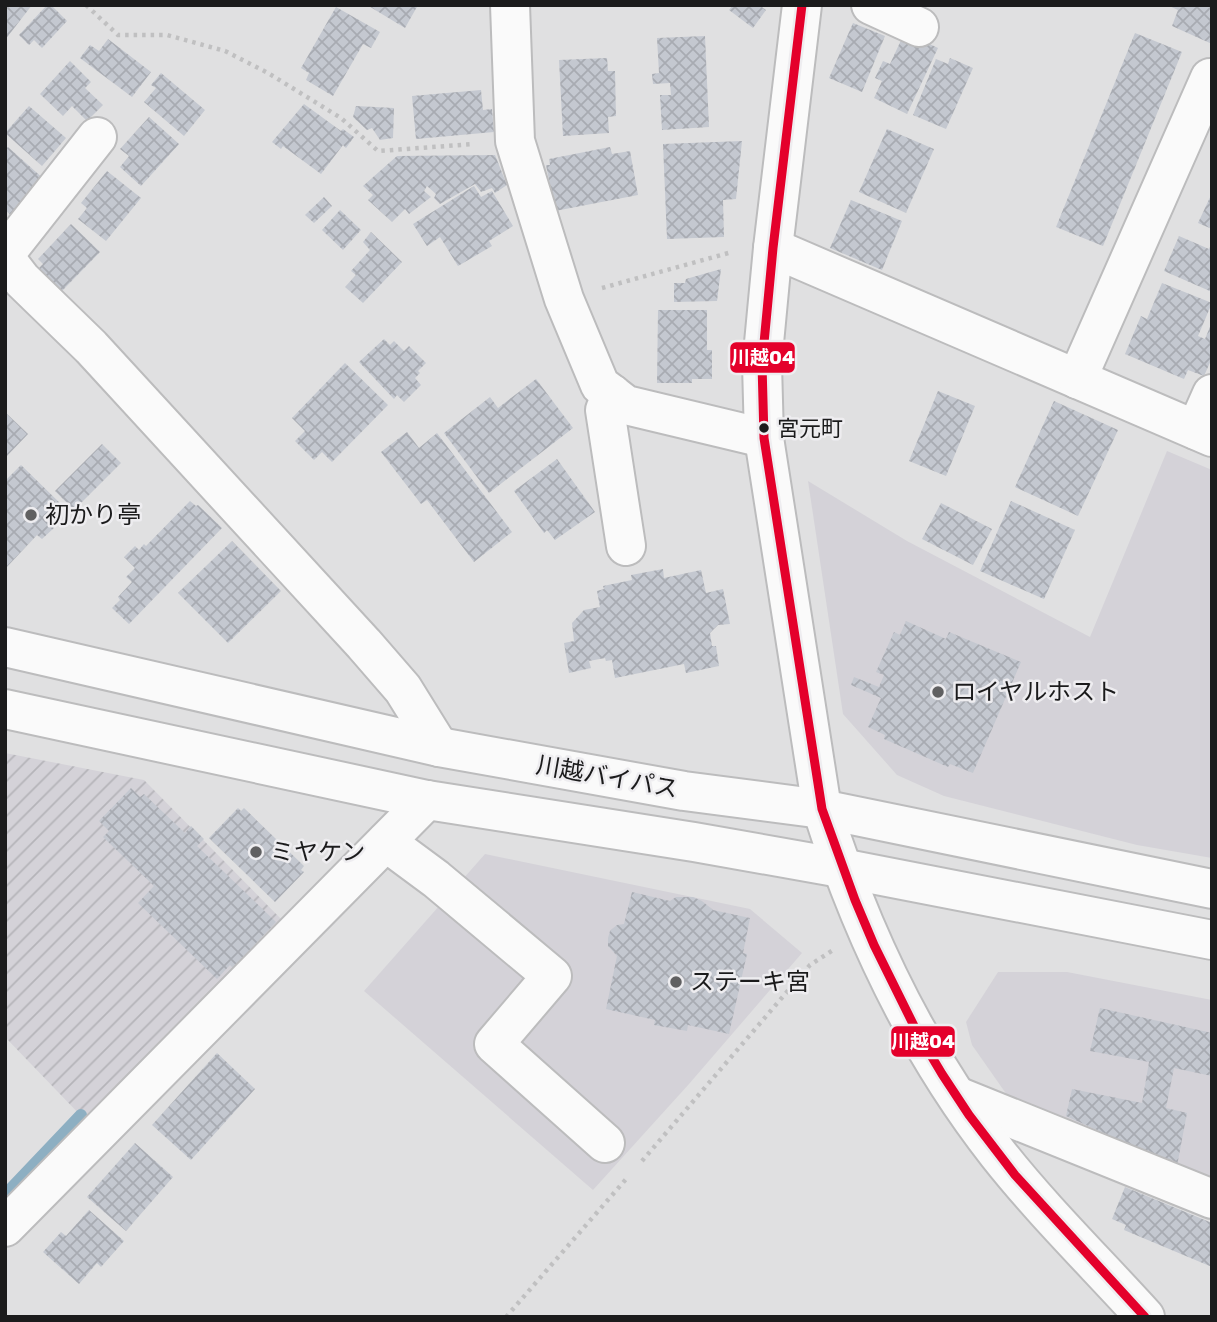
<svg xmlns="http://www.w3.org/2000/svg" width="1217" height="1322" font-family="Rubik,'Noto Sans JP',sans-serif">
	<defs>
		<pattern id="industrial-furrows" width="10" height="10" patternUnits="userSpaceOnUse" patternTransform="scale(1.75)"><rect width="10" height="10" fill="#d4d2d8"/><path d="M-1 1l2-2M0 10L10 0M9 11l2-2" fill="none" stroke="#b5b4b9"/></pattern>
		<pattern id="building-cross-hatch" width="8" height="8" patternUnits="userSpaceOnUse" patternTransform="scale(1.75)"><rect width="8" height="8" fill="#c4c8d0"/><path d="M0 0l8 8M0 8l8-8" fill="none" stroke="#a8abb2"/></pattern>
	</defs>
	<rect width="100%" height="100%" fill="#e0e0e1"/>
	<g fill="#d4d2d8">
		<path d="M1167,451L1212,470V858L1137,845L944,796L897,775L843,714L808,481L907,541L1090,637Z"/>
		<path d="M485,854L750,909L802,953L689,1084L593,1190L364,991Z"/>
		<path d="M998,972H1067L1212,1000V1186L1007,1095L972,1045L966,1022Z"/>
	</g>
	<path fill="url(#industrial-furrows)" d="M5,753L144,780L282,920L84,1119L5,1037Z"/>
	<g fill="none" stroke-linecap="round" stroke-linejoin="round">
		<path stroke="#8dafc2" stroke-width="12" d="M5,1195L81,1115"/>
	</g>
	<g fill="url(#building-cross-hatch)">
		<path d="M5,5H32L5,40Z"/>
		<path d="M47,5H51L67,21L42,48L34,40L29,45L19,35Z"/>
		<path d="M367,5H418L405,28Z"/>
		<path d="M733,5H759L766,10L753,28L729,10Z"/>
		<path d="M1212,5V44L1172,26L1178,10L1167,5Z"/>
		<path d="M336,7L380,32L371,48L363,44L333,96L306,80L309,73L301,68Z"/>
		<path d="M853,23L885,36L862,92L829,78Z"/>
		<path d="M1135,33L1182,52L1103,246L1056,227Z"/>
		<path d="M705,36L709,127L662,130L660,95H671L670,83L653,84L652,74L659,73L657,38Z"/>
		<path d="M902,38L921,40L938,48L907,114L874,98L882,81L875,78L883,61L890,64Z"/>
		<path d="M108,39L151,72L132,97L80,58L90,45L99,51Z"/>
		<path d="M607,58L608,71H615L616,116L608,117L609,133L563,136L559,60Z"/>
		<path d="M950,58L973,68L946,129L913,115L936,59L948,64Z"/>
		<path d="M70,61L91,82L85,88L103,105L87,121L72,106L63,116L40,94Z"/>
		<path d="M161,73L205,110L184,136L144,102L156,88L151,85Z"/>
		<path d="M481,90L483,110L492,109L494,132L416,139L412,96Z"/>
		<path d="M304,104L341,131L343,129L354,137L346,148L343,145L321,174L283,146L281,149L272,142Z"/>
		<path d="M29,106L66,138L42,166L5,133Z"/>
		<path d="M356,106L394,108L393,138L380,140L372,128L367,130L353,117Z"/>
		<path d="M149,117L179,144L141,186L120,167L129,156L120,149Z"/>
		<path d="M887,129L934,149L906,213L859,192Z"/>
		<path d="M742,141L736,199L723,200L724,237L667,239L663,144Z"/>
		<path d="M8,147L46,181L13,217L5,210V150Z"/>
		<path d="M610,147L612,154L630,151L638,195L555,211L546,165H550L549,159Z"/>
		<path d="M495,155L507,185L495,193L492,188L481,192L475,184L440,204L434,198L436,194L427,186L424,191L431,197L409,214L405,209L392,222L368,200L373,195L363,186L397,156Z"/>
		<path d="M107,171L141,198L106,241L78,219L87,208L81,203Z"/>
		<path d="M474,186L481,197L492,191L513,226L489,241L492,246L458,266L440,237L427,246L413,224Z"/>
		<path d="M1212,193V229L1198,223Z"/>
		<path d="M324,197L332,206L314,223L305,215Z"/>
		<path d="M851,200L902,221L882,270L830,248Z"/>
		<path d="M340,210L361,230L343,250L322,230Z"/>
		<path d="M71,224L100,252L62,291L39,268L43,264L38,259Z"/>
		<path d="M371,232L402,262L363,303L345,287L356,275L351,271L370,250L363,242Z"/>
		<path d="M1179,236L1209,249L1212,243V292L1164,271Z"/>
		<path d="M721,269L717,301L674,302V283H685L686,279Z"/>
		<path d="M1162,283L1212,303L1198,336L1205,339L1212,322V358L1204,376L1188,370L1184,379L1125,354L1141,316L1147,319Z"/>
		<path d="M658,310H707V350H712V379H692V383H657Z"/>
		<path d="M384,339L390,345L394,341L404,351L409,346L426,363L418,371L420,373L415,378L421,385L404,402L397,395L394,399L359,362Z"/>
		<path d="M345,363L388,405L332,462L322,452L314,460L295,441L305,431L292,418Z"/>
		<path d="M536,379L573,428L489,493L444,433L490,397L498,408Z"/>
		<path d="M938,391L975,406L946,476L909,461Z"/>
		<path d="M1054,401L1118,430L1078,516L1015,487Z"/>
		<path d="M5,412L28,434L5,458Z"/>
		<path d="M407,432L419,448L437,433L512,532L474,562L427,500L421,504L381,452Z"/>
		<path d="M102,444L121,463L74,510L55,491Z"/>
		<path d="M557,459L595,512L555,540L547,530L544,533L514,491Z"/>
		<path d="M21,465L65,508L50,523L55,527L42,539L37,535L5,569V481Z"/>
		<path d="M190,501L196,506L198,505L222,528L129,624L112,608L120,600L118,597L132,582L126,577L135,568L124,557L135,546L139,550L144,544L146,546Z"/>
		<path d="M1011,501L1075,530L1044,599L980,571Z"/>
		<path d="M941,503L992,529L973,565L922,539Z"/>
		<path d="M232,541L281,591L228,643L178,593Z"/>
		<path d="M663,569L664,578L701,570L706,593L723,589L730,624L718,625L710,633L712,646H716L719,666L686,673L684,664L615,678L612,660L606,661L605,658L589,661L591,668L569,673L564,643L574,641L572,623L584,610L600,607L597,591L604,589L603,586L632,580L631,575Z"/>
		<path d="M906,621L946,639L949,632L1021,662L973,773L950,764L948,767L884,739L885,735L868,727L881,698L851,685L854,677L879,687L884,675L876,672L894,632L900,635Z"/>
		<path d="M131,788L140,797L144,794L185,833L191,826L204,839L197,846L276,922L233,968L230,965L217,979L138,903L154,886L103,837L109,831L99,821Z"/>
		<path d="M238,808L241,811L244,808L304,866L301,870L304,872L275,902L209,838Z"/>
		<path d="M632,892L670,901L676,897H693L702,901L713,910L750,918L743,953L747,954L729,1034L688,1025L687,1031L654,1025L655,1020L606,1009L617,956L608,946V938L610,931L617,925L624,924Z"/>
		<path d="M1100,1008L1212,1033V1076L1174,1068L1166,1108L1187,1113L1177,1166L1066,1116L1072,1089L1142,1103L1149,1062L1090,1051Z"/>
		<path d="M217,1053L255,1089L191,1160L152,1125Z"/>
		<path d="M135,1143L173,1177L126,1231L87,1197Z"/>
		<path d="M1125,1187L1212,1223V1267L1124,1230L1126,1225L1112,1219Z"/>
		<path d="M89,1210L124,1241L101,1267L97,1263L79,1284L43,1252L61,1232L66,1236Z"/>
	</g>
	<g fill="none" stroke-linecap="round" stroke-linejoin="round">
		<defs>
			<g id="minor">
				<path d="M510,5L515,141L564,299L600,385L626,405L764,438"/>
				<path d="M871,5L919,27"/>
				<path d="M773,248L1212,437"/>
				<path d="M5,254L97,137"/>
				<path d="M5,258L22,280L91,347L364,644L403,689L439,747"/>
				<path d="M1077,379L1210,78"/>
				<path d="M612,394L605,410L626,546"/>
				<path d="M1196,430L1212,394"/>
				<path d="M386,842L436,879L552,976L494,1044L605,1143"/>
				<path d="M957,1096L1212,1199"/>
				<path d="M5,1227L427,800"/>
			</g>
			<path id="major" d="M802,5L773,248L762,364L764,438L822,809C861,932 918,1052 998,1154C1043,1211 1096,1263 1145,1317"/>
			<g id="highway">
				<path d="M5,647L439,747L684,791L822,809L1212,889"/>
				<path d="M5,709L427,800L694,842L841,868L1212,940"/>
			</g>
		</defs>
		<use href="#minor" stroke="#bcbcbd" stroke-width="42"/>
		<use href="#major" stroke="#bcbcbd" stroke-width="42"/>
		<use href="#highway" stroke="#bcbcbd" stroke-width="42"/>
		<g stroke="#c0c0c1" stroke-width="4.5" stroke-dasharray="3.5 5" stroke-linecap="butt">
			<path d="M86,5L118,35H167L225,51L268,73L341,118L378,151L474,144"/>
			<path d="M602,288L732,252"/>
			<path d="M642,1161L810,965L833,950"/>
			<path d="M506,1317L627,1178"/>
		</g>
		<use href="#minor" stroke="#fafafa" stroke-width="38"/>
		<use href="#major" stroke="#fafafa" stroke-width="38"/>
		<use href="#highway" stroke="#fafafa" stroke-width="38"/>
		<defs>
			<path id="bus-1" d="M802,5L773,248L762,364L764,438L822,809L855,900L874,945L917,1032L942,1074L969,1115L1015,1175L1145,1317"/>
		</defs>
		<use href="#bus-1" stroke="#eeedf0" stroke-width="14"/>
		<use href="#bus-1" stroke="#e4002b" stroke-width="9"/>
	</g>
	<circle fill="#1b1b1c" stroke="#eeedf0" stroke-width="2.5" cx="764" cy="428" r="6"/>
	<g fill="#606061" stroke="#eeedf0" stroke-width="2.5">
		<circle cx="31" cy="515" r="7"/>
		<circle cx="938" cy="692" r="7"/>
		<circle cx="256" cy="852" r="7"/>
		<circle cx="676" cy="982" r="7"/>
	</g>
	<g text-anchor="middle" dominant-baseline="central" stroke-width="5" stroke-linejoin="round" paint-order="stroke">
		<g font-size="22" fill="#1b1b1c" stroke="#eeedf0" text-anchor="start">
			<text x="777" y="428">宮元町</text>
		</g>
		<g font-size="24" fill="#1b1b1c" stroke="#eeedf0" text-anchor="start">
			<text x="45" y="515">初かり亭</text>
			<text x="952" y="692">ロイヤルホスト</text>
			<text x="270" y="852">ミヤケン</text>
			<text x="690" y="982">ステーキ宮</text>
		</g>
		<g font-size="24" fill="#1b1b1c" stroke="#eeedf0">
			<text transform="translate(607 777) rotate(10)">川越バイパス</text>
		</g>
	</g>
	<g stroke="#eeedf0" stroke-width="2.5">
		<rect x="729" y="341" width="67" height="33" rx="7" fill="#e4002b"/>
		<rect x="890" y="1025" width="66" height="33" rx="7" fill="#e4002b"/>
	</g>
	<g font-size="19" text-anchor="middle" font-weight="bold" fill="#fff">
		<text x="763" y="364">川越04</text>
		<text x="923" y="1048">川越04</text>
	</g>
	<rect width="1217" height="1322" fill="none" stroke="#1b1b1c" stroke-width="14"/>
</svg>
